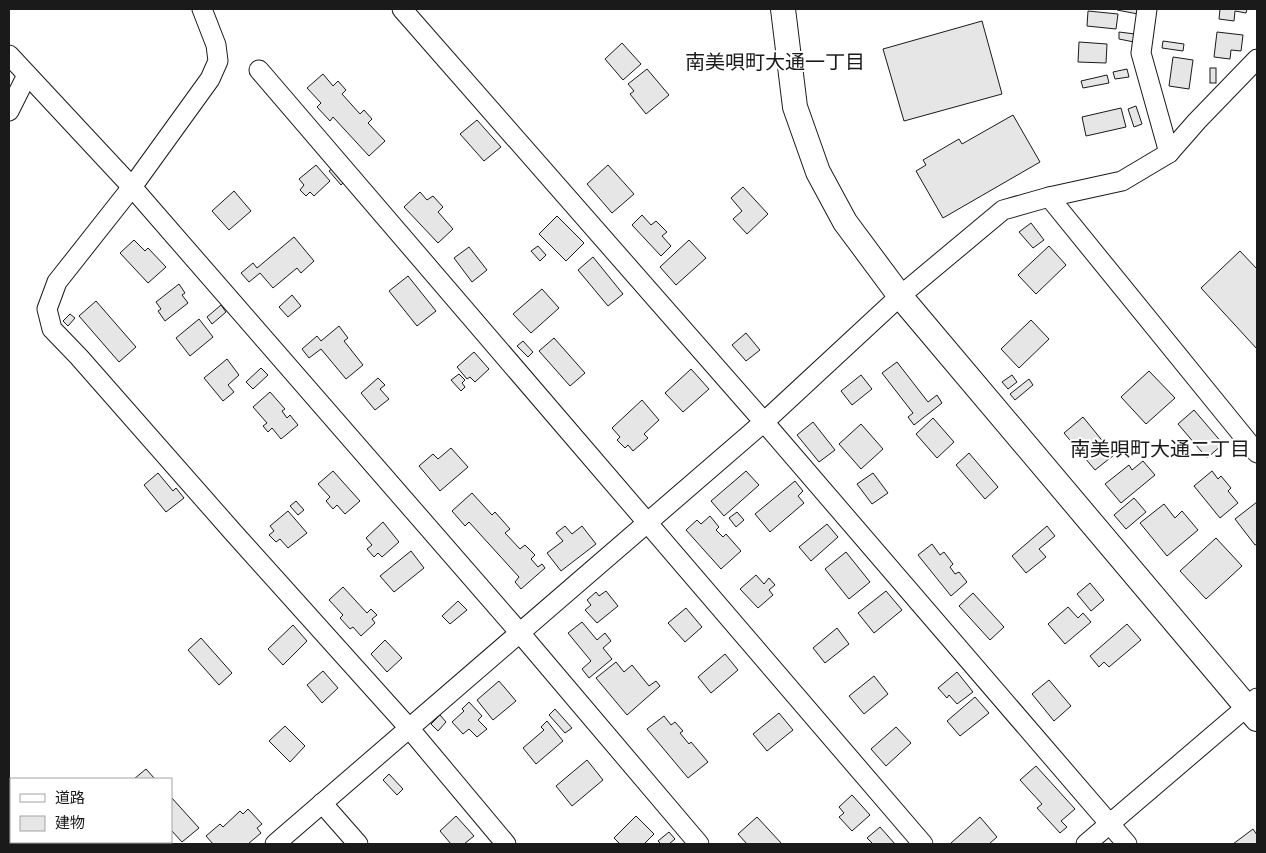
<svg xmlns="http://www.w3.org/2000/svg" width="1266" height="853" font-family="'Space Grotesk','Noto Sans JP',sans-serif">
	<rect width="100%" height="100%" fill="#fff"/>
	<g fill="#e6e6e6" stroke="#1a1a1a">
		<path d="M1118,9H1138V14L1117,10Z"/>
		<path d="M1220,9H1247L1246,13L1235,11L1234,21L1219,19Z"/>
		<path d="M1088,11L1118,14L1116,29L1087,26Z"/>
		<path d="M982,21L1002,94L904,121L883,49Z"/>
		<path d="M1119,32L1135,34L1134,42L1119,39Z"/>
		<path d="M1217,32L1243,35L1241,51L1231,50L1230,59L1214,57Z"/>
		<path d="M1163,41L1184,44L1183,51L1162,48Z"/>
		<path d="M1079,42L1107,44L1106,63L1078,62Z"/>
		<path d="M622,43L641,64L623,80L605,59Z"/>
		<path d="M1173,57L1193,60L1189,89L1169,86Z"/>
		<rect x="1210" y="68" width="6" height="15"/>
		<path d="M647,69L669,95L646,114L630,94L634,91L628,84Z"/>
		<path d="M1127,69L1129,77L1115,79L1113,72Z"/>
		<path d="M323,74L333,86L338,81L346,90L342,94L360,114L364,110L372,119L368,123L385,141L369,156L333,117L330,121L317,107L321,103L307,88Z"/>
		<path d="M1107,75L1109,83L1083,88L1081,81Z"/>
		<path d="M1136,106L1142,124L1134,127L1128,109Z"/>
		<path d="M1121,108L1126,127L1086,136L1082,117Z"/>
		<path d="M1013,115L1040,162L943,218L916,171L926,165L923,160L959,139L962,144Z"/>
		<path d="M477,120L501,147L484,161L460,134Z"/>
		<path d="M316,165L330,181L314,196L310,192L306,196L300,190L304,185L299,179Z"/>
		<path d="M608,165L634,194L612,213L587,184Z"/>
		<path d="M333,168L344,182L341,185L329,171Z"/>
		<path d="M743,187L768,214L747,234L733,219L742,211L731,198Z"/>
		<path d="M234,191L251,211L229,230L212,211Z"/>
		<path d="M420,192L427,200L433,196L443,207L438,212L453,229L438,243L404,207Z"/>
		<path d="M642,215L651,225L656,221L667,232L662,236L671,246L661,256L632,225Z"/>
		<path d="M557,216L584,243L566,261L539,234Z"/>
		<path d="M1031,223L1044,240L1033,248L1019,232Z"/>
		<path d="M294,237L314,261L301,273L297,268L273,288L260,273L249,282L241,273L253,263L257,268Z"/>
		<path d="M134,240L145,251L148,248L166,267L148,283L120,253Z"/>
		<path d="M689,240L706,258L676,285L660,267Z"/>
		<path d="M538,246L546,255L540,261L531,251Z"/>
		<path d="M1049,246L1066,265L1036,294L1018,275Z"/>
		<path d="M469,247L487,270L472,282L454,258Z"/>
		<path d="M1240,251L1257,269V349L1201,288Z"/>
		<path d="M593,257L623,294L608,306L578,270Z"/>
		<path d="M408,276L436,311L417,326L389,291Z"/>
		<path d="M179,284L185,293L182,295L188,303L165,321L158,311L161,309L156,302Z"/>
		<path d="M542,289L559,308L531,333L513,314Z"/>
		<path d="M292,295L301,306L288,317L279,307Z"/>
		<path d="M96,301L136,347L119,362L79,316Z"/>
		<path d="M221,305L226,312L212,324L207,317Z"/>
		<path d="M70,314L75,318L68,326L63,321Z"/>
		<path d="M199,319L213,337L190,356L176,338Z"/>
		<path d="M1031,320L1049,339L1019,368L1001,349Z"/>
		<path d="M339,326L348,338L344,341L363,365L346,379L321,349L309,358L302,349L317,336L321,341Z"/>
		<path d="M746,333L760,350L746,361L732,345Z"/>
		<path d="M554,338L585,373L570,386L539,351Z"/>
		<path d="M523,341L533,352L528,357L517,346Z"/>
		<path d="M474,352L489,369L475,382L470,377L467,379L457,367Z"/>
		<path d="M227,359L239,375L228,385L234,392L223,401L204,378Z"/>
		<path d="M897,362L928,402L937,395L942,403L914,425L908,417L913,413L882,373Z"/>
		<path d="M261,368L268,375L253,389L246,382Z"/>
		<path d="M691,369L709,389L683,412L665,393Z"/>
		<path d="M1149,371L1175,398L1146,424L1121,397Z"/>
		<path d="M459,374L465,380L462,383L465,387L461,391L451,380Z"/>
		<path d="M861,375L872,389L852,405L841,391Z"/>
		<path d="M1012,375L1017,382L1008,389L1002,382Z"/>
		<path d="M378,378L385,385L380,389L389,399L375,410L361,393Z"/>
		<path d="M1029,379L1033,385L1015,400L1010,394Z"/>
		<path d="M270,392L285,409L282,411L287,418L290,415L298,425L281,439L272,428L268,432L263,426L267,423L253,407Z"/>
		<path d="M642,400L659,420L644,434L648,438L633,451L628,445L625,448L617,440L620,437L612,428Z"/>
		<path d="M1194,410L1223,444L1207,458L1178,424Z"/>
		<path d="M1083,417L1114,455L1095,470L1064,433Z"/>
		<path d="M933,418L954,442L937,458L916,434Z"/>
		<path d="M813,422L835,450L819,462L797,435Z"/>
		<path d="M861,424L883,449L861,469L839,444Z"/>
		<path d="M451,448L468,467L440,491L419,466L433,454L438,459Z"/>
		<path d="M969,453L998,487L985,499L956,465Z"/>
		<path d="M1143,461L1155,475L1121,503L1105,484L1129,465L1132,470Z"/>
		<path d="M333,471L360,501L345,514L337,505L333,509L326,501L330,497L318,484Z"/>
		<path d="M746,471L759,485L724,516L711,501Z"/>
		<path d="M1212,471L1218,479L1221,476L1231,488L1228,491L1238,503L1220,518L1194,486Z"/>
		<path d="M158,473L173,491L176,488L184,498L166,512L144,485Z"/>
		<path d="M873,473L888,493L872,504L857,484Z"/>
		<path d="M795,481L803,491L798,496L804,503L770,532L755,514Z"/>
		<path d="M472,493L492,515L495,512L510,529L505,533L520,549L525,545L535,555L531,559L538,567L542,564L545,568L521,589L515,582L519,577L469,522L465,526L452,511Z"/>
		<path d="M1134,498L1146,512L1126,529L1114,515Z"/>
		<path d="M296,501L304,510L298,515L290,506Z"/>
		<path d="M1257,502V544L1255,545L1235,519Z"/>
		<path d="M1164,504L1175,518L1182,511L1198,530L1167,556L1140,523Z"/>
		<path d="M288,511L307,533L288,548L280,539L276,542L269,535L274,531L270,526Z"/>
		<path d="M737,512L744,520L736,527L729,518Z"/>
		<path d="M710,516L719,527L716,530L723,537L726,534L741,551L721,569L686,530L697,520L701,524Z"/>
		<path d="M383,522L399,542L382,557L378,553L374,557L367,549L372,545L366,538Z"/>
		<path d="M827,524L838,537L811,561L799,547Z"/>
		<path d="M565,526L572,534L582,526L596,544L561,571L547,553L563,541L556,533Z"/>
		<path d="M1047,526L1055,536L1039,549L1046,557L1026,573L1012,556Z"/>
		<path d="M1216,538L1242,566L1206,599L1180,571Z"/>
		<path d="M932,544L940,555L944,552L953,564L950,567L955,574L959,572L967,582L951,596L918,555Z"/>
		<path d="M411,551L424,568L394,592L380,576Z"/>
		<path d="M846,552L870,582L849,599L825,569Z"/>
		<path d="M756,575L764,584L769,578L775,585L769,590L773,595L758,608L740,589Z"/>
		<path d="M1090,583L1104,600L1091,611L1077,594Z"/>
		<path d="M343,587L367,613L371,609L377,615L372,619L375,623L361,636L353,627L350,629L340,618L343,615L329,600Z"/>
		<path d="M606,591L618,606L597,623L585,610L591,605L587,600L596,592L599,596Z"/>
		<path d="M886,591L902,610L874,633L858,613Z"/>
		<path d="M973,593L1004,627L990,640L959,606Z"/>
		<path d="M458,601L467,610L450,624L442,616Z"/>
		<path d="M1068,607L1078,618L1083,613L1091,622L1065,644L1048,624Z"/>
		<path d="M686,608L702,627L685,642L668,623Z"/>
		<path d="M582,622L597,640L605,633L611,641L603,648L612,659L589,678L582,669L591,661L568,633Z"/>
		<path d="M1127,624L1141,640L1109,667L1104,662L1099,667L1090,656Z"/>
		<path d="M293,625L307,641L283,665L268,649Z"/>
		<path d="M837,628L849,644L825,663L813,648Z"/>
		<path d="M201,638L232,673L219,685L188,650Z"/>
		<path d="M385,640L402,658L387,672L371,654Z"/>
		<path d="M725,654L738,670L711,693L698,677Z"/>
		<path d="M616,662L624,672L632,665L649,686L656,681L660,686L627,715L596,678Z"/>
		<path d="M323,671L338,688L322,703L307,685Z"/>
		<path d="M957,672L973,692L957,704L949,695L947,698L938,688Z"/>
		<path d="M874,676L888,694L864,714L849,696Z"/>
		<path d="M1049,680L1071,706L1054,721L1032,694Z"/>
		<path d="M499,681L516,701L493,720L477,700Z"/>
		<path d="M975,697L989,713L960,736L947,721Z"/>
		<path d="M469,702L482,716L478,720L487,729L477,737L469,729L463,734L452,722L464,711L462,709Z"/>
		<path d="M555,709L572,728L565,733L549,715Z"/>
		<path d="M779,713L793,730L767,751L753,734Z"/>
		<path d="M440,715L446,722L438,731L431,724Z"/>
		<path d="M664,716L671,725L675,722L683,731L680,733L689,744L691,742L708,762L688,778L647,729Z"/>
		<path d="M547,721L563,741L536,764L523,748L544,730L541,727Z"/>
		<path d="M285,726L305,746L290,762L269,741Z"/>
		<path d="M896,727L911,743L886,766L871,749Z"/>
		<path d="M587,760L603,780L572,806L556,786Z"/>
		<path d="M1036,766L1075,809L1061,821L1067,827L1060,833L1037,808L1042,804L1020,780Z"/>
		<path d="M146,769L155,779H134Z"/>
		<path d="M389,774L403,789L397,795L383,780Z"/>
		<path d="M852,795L870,815L852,831L839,817L844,813L839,807Z"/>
		<path d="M171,797L199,828L182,842L171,830Z"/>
		<path d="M248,809L262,824L257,828L261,833L248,844H213L206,836L220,824L223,827L240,811L243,814Z"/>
		<path d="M456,816L474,836L464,844H451L440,831Z"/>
		<path d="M636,816L654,834L644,844H620L614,838Z"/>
		<path d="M757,817L782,844H747L738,834Z"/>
		<path d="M980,817L997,837L989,844H952L951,843Z"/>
		<path d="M880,827L895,844H873L867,838Z"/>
		<path d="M1253,829L1257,835V844H1233Z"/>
		<path d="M669,832L675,839L669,844H661L658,841Z"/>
	</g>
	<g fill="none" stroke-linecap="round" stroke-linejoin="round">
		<defs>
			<g id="minor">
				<path d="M202,9L216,45L218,61L210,79L132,187L57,282L47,309L52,329L79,357L232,531L409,728L506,844"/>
				<path d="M402,9L764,422L1127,844"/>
				<path d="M1147,9L1141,53L1169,153"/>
				<path d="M9,55L132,187L520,633L699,844"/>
				<path d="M259,70L923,844"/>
				<path d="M9,111L27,75"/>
				<path d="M1049,197L1257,453"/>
				<path d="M322,803L358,844"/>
				<path d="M275,844L764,422L900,296L1003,210L1049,197L1122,181L1169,153L1197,121L1257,59"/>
				<path d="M1086,844L1257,698"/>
			</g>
			<path id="tertiary" d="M783,9L795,107L818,172L845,222L900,296L1257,719"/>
		</defs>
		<use href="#minor" stroke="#1a1a1a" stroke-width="21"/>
		<use href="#tertiary" stroke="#1a1a1a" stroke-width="26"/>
		<use href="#minor" stroke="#fff" stroke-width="19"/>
		<use href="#tertiary" stroke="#fff" stroke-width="24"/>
	</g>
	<g text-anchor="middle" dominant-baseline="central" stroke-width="4" stroke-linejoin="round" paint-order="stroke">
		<g font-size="20" fill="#1a1a1a" stroke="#fff">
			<text x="775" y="62">南美唄町大通一丁目</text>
			<text x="1160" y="449">南美唄町大通二丁目</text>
		</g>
	</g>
	<rect width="1266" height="853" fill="none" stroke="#1a1a1a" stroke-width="20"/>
	<rect x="10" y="778" width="162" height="65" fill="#ffffff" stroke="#a3a3a3"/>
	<rect x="20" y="794" width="25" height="8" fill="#ffffff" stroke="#a3a3a3"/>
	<text x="55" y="803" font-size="15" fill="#1a1a1a">道路</text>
	<rect x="20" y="816" width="25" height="15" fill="#e6e6e6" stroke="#a3a3a3"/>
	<text x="55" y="828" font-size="15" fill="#1a1a1a">建物</text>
</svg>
